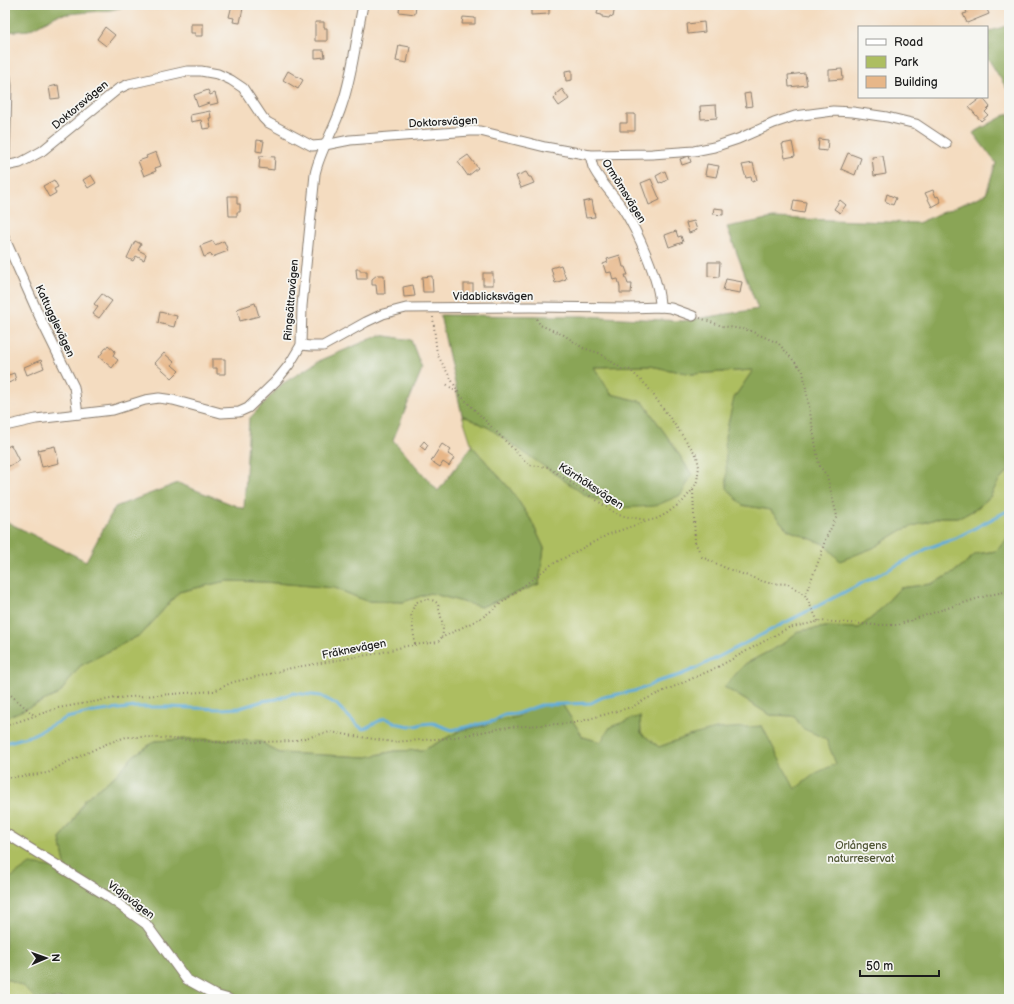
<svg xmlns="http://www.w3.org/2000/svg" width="1014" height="1004" font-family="'Balsamiq Sans',sans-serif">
	<rect width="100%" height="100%" fill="#f6f6f2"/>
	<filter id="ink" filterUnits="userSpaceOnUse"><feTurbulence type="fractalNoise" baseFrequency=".025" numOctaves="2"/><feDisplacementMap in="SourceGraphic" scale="8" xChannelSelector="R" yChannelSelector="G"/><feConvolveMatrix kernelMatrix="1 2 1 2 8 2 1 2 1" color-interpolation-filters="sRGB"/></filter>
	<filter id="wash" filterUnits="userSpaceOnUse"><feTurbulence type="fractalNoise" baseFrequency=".012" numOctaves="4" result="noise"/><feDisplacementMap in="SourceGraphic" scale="16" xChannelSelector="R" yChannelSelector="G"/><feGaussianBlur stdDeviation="0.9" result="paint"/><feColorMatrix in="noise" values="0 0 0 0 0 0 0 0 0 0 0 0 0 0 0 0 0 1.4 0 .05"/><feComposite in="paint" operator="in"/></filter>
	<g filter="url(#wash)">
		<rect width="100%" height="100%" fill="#f4dcc0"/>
		<g fill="#adbe61" stroke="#646d3e">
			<path d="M649,366L692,374L753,370L734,398L742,505L770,510L788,530L824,544L840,560L873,548L902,530L941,517H961L976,509L990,497L998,482L1009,470V537L996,551L976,554L953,573L931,584L900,588L875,615L859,628L826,627L799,631L781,645L745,664L724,687L770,715L794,716L989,626L1009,999H260L236,989L766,733L762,726L689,736L659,747L641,733L640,716L601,742L583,737L562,704L541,705L527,710L517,717L494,721L483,726L461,730L424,750L395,751L367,757L279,753L261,742L236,740L188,739L155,741L133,756L116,775L85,799L73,821L60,839L66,869L9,879L5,885V718L59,694L80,666L142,634L179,592L226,581L264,582L335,588L366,601L403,602L430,593L481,607L539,584L544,548L531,520L511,490L472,446L462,415L489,428L692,475L673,445L643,402L611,394L593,367Z"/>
			<path d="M5,978L24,987L36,999H5Z"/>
		</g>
		<g fill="#8aa557" stroke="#53603a">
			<path d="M5,5H131L111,10L58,15L29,30L5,32Z"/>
			<path d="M1009,25V92L987,57V32Z"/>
			<path d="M1009,113V470L998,482L990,497L976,509L961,517H941L902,530L873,548L840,561L824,544L788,530L770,510L742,505L727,488L725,437L734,398L753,370L692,374L649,366L594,367L611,394L643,402L673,445L692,475L681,495L655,506L618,508L585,495L489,428L462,415L440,315L583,316L683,321L758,309L727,227L773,218L918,223L986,194L996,163L973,133Z"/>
			<path d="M380,335L411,340L422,369L393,440L438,491L472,446L511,490L531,520L544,548L539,584L481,607L430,593L403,602L366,601L335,588L264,582L226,581L179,592L142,634L80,666L59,694L5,718V521L86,561L115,507L178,483L244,509L249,419L282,384L319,361Z"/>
			<path d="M1009,537V999H36L24,987L5,978V885L9,879L30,864L66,869L60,839L73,821L85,799L116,775L133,756L155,741L188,739L235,740L261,742L279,753L367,757L395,751L424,750L461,730L483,726L494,721L517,717L527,710L541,705L562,704L583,737L601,742L610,727L640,716L641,733L659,747L689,736L716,729L762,726L795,789L816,773L836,764L826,739L802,728L794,716L770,715L724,687L745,664L781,645L799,631L826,627L859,628L875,615L900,588L931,584L953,573L976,554L996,551Z"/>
		</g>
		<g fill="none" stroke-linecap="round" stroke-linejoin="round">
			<path stroke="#62adda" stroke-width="3" d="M5,743L30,736L66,718L94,712L136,707H167L221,709L240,708L263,701L277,699L293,693L321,696L336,704L356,724L363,729L385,718L399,724L410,726H416L422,724L433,723L452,730L494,721L504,715L516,714L541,705L591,703L603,697L634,691L647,687L656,682L680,675L697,668L905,561L928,548L956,538L1009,510"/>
		</g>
		<g id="blocks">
			<g fill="#e7b789">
				<path d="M232,5L243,8L240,23L233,22L234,18L229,17Z"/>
				<path d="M400,5L416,6L415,14L399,12Z"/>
				<path d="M599,5L615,6L613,17L610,16L609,18L602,17V15L597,14Z"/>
				<path d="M964,5H975L977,9L985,5L989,14L967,23L963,14L967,13Z"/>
				<path d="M549,6V14L531,15V7Z"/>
				<path d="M463,17L475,18V24H462Z"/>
				<path d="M315,22H324V28H327V41H315Z"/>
				<path d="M704,22L705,32L688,34L687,24Z"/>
				<path d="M191,24H203V36H195V33H191Z"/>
				<path d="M105,27L115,35L106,46L97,39Z"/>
				<path d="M399,45L410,47L407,63L396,61Z"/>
				<path d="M315,50H324L325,57L315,58Z"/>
				<path d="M842,69L843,79L829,80V70Z"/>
				<path d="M572,70V80L566,81L565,71Z"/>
				<path d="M288,71L303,80L298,89L283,80Z"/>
				<path d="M805,73L807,85L789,87L788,75Z"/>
				<path d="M58,85L60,98L51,99L49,87Z"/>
				<path d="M562,89L569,99L559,106L554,99L557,96L556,94Z"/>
				<path d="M208,90L210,95L215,93L218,103L210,105L209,103L198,107L194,95Z"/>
				<path d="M750,93L752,106L746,107L744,94Z"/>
				<path d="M982,97L990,107L985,112L988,115L981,121L969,107Z"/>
				<path d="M716,105L717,118L701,119L700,106Z"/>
				<path d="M210,111L211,118H209L211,128L203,129L201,120L191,122L190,115Z"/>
				<path d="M627,114H635V131H620V123H627Z"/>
				<path d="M819,139L828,140L827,151L818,150Z"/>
				<path d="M257,140L264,141L262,152L256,151Z"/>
				<path d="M792,142L795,156L785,158L782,144Z"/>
				<path d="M156,152L161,166L155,168L156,171L144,176L138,161L147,158L146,156Z"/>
				<path d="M848,153L861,158L855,175L841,169Z"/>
				<path d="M468,155L478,168L468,176L458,162Z"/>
				<path d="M260,156L275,157L274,170L259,168Z"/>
				<path d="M689,156L691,162L682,165L680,159Z"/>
				<path d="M883,156L886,174L874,176L872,157Z"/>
				<path d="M753,163L757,180L752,182L751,177L746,178L742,165Z"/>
				<path d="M707,164L719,166L716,177L705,175Z"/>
				<path d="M665,171L668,179L662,183L661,182L659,183L656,176Z"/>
				<path d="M526,172L529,177H531L534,183L521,188L516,176Z"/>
				<path d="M91,175L96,183L88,188L83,180Z"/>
				<path d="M651,179L660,200L649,205L641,183Z"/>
				<path d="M54,180L58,187L54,189L56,193L49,197L43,186Z"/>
				<path d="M933,190L936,197L938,196L941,202L932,207L925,193Z"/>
				<path d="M887,194L896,198L893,205L885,201Z"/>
				<path d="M228,196H237V204H240V212H237V216H229Z"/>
				<path d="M592,200L595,217L586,218L583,202Z"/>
				<path d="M794,200L806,202L804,213L792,211Z"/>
				<path d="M840,200L846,205L840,213L834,209Z"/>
				<path d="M714,208L723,209V215L713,214Z"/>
				<path d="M694,221L697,230L689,233L686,223Z"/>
				<path d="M676,231L678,237L681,236L683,242L669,247L665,235Z"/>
				<path d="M135,241L141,244L138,250L146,254L144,260L136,256L133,261L127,258Z"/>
				<path d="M213,241L215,245L224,241L228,251L212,257L211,254L204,257L200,246Z"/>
				<path d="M620,255L623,267H625L628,275H625L628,284H632L631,293H620V287L618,279L613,280L611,272L606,273L603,264L608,262L607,259Z"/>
				<path d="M708,262H720L719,277L708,276Z"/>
				<path d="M561,265L566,279L555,283L551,268Z"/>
				<path d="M356,269H360V271H367V279H357Z"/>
				<rect x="483" y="273" width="10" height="12"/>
				<path d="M377,275H384L385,294H377L376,285H372V279Z"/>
				<path d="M432,276L433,292H423L422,277Z"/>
				<path d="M726,279L742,282L740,293L723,290Z"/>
				<rect x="464" y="284" width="9" height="9"/>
				<path d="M413,285L415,296L404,297L403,287Z"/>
				<path d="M102,294L112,301L99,318L93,314L98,307L94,304Z"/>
				<path d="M255,303L259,316L240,321L237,309Z"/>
				<path d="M160,312L177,316L174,327L158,323Z"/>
				<path d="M108,345L115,351L113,356L118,360L112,368L99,357Z"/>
				<path d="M164,353L174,362L172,365L179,371L172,378L155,363Z"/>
				<path d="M212,359H225V374H217V368H212Z"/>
				<path d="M41,360L44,368L27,375L24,367Z"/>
				<path d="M14,373L16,380L8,383L6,376Z"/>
				<path d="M424,441L428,445L425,450L420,446Z"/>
				<path d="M442,444L451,450L448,454L454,458L449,466L443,462L440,467L431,461Z"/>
				<path d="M11,445L19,461L5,468V448Z"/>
				<path d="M55,446L59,463L42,467L38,450Z"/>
			</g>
		</g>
	</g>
	<g filter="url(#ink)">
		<use href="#blocks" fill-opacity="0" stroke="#887c6e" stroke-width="1"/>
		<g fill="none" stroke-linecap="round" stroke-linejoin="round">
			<defs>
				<g id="street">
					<path d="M5,70L7,86L5,159"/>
					<path d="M590,155C591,159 592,164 593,167C598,179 614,196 622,207C637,230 660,280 660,307"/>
					<path d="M5,166L20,163L42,151L118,89L129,84L187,71H201L218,74L231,80L243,88L263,118L267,122L312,146L325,145L350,140L470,131H480L545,147L590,155L652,154L694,151L714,147L738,139L774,123L795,116L833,111L853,112L887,117L916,124L946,144"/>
					<path d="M5,239L41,320L74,387L78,414"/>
					<path d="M301,345L311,346H323L366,322L383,314L406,308L530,307L630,308L660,307L671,308L693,316"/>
					<path d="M5,426L36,419L113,410L145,400L159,398L173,400L221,413L239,412L248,408L276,381L289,365L301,345L302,306L315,174C320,150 335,129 342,105C353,73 356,38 363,5"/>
					<path d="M5,833L107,896L146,924L186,979L215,995L229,999"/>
				</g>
			</defs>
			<use href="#street" stroke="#887c6e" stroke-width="11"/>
			<g stroke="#887c6e" stroke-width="2" stroke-dasharray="1 3" stroke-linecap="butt">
				<path d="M433,317L437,354L460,395L445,383"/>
				<path d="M700,318L722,326L748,330L778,343L803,371L819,465L827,476L837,516L825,540L821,555L805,595"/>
				<path d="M460,395L529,465L548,467L618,515L646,520"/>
				<path d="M693,490L695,542L702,557L728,569L768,583L788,584L805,595L818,621"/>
				<path d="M415,644L411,614L415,603C423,599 431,597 438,604C440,614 445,628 442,637"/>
				<path d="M5,690L34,715"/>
				<path d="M5,726L58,708L116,698L214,691L233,682L269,674L291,668L379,653L406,646L438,642L441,638L483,617L551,565L607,535L647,521L656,519L666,514L683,501L694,488L697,481L699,467L697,456L647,386L629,369H622L599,353L583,348L564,335L540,325L536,317"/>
				<path d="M5,778L48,773L65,763L106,744L126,737H147L228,743L293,741L330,732L392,742L450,738L508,727L574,723L632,707L646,699L716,668L788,628L821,621L876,625H897L941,610L989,595L1009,591"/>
				<path d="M5,994L11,999"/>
			</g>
			<use href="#street" stroke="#fff" stroke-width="9"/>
		</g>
	</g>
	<g text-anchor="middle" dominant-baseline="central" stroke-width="3.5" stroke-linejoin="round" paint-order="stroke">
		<g font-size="11" fill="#1c1c1c" stroke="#f6f6f2">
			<text transform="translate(80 105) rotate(-40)">Doktorsvägen</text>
			<text transform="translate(443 122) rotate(-3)">Doktorsvägen</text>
			<text transform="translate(624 191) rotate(58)">Ormömsvägen</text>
			<text x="493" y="296">Vidablicksvägen</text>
			<text transform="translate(291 300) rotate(-85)">Ringsättravägen</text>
			<text transform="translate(55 321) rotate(65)">Kattugglevägen</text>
			<text transform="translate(591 486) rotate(33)">Kärrhöksvägen</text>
			<text transform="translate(354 649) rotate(-11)">Fräknevägen</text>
			<text transform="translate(131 900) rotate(37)">Vidjavägen</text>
		</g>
		<g font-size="11" fill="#4f5534" stroke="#f6f6f2">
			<text x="861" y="845">Orlångens<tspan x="861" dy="13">naturreservat</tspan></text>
		</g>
	</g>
	<rect width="1014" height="1004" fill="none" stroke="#f6f6f2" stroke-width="20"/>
	<rect x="858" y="26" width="130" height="72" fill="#f6f6f2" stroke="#9f9f9c"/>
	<rect x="866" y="39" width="20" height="6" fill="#ffffff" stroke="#9f9f9c"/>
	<text x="894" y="46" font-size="12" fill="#1c1c1c">Road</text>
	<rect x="866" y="56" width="20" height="12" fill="#adbe61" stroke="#9f9f9c"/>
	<text x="894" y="66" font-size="12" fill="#1c1c1c">Park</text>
	<rect x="866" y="76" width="20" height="12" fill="#e7b789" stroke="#9f9f9c"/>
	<text x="894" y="86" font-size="12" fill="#1c1c1c">Building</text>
	<g transform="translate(46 958) rotate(88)" stroke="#f6f6f2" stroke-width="3" paint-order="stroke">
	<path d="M0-3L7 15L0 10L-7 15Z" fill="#1c1c1c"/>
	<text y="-6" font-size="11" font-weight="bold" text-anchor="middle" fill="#1c1c1c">N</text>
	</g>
	<path d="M860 970v6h79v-6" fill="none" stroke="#1c1c1c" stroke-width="2"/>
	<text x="866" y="970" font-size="12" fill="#1c1c1c" stroke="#f6f6f2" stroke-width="3" paint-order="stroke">50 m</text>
</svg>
